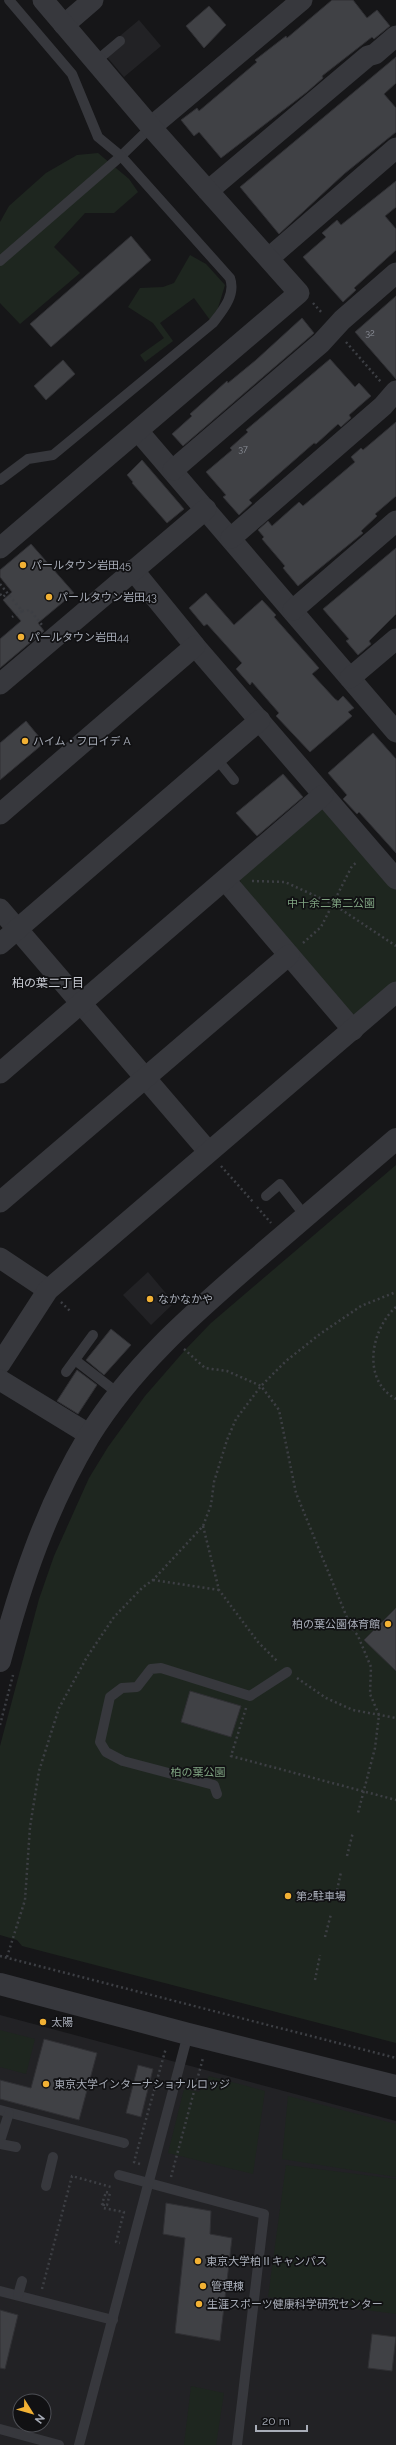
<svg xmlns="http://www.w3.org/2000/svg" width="396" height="2445" font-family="Raleway,'Noto Sans JP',sans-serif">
	<rect width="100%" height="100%" fill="#161618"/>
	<g fill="#222225" fill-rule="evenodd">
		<path d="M139,20L161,46L124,77L102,51Z"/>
		<path d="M148,1272L174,1303L151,1325L123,1295Z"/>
		<path d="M0,2015L396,2121V2445H0ZM20,2401H44V2425H20Z"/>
	</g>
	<g fill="#1e261f">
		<path d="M98,153L129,179L138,192L114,213H85L54,247L80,273L20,324L0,303V222L9,206L46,173L77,155Z"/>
		<path d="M190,255L206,264L225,285L218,308L210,320L194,298L160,323L173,341L145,362L140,355L164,338L153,323L128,307L140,288L163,287L174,283Z"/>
		<path d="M321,809L328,810L396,889V983L358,1016L349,1015L241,887L240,879Z"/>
		<path d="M396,1165V2043L22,1946L17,1940L0,1935V1746L39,1599L54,1556L89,1478L108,1447L145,1396L185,1350L211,1323Z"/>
		<path d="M0,2030L35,2039L26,2074L0,2067Z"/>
		<path d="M209,2076L265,2091L253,2174L168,2153L184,2089L199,2092Z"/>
		<path d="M288,2096L396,2124V2177L282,2159Z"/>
		<path d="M286,2165L396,2179V2314L268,2297Z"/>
		<path d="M191,2386L224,2393L216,2445H184Z"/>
	</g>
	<g fill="#404145" stroke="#303034">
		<path d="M332,0H353L367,18L377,10L390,26L374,39L372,37L322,76L323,78L307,92L221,158L199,132L194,136L181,120L197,108L199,111L257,62L255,60L286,36L287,38Z"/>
		<path d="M209,6L226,25L204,48L186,26Z"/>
		<path d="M396,57V83L384,94L396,108V132L344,174L279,234L240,187Z"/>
		<path d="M396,181V207L385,216L396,229V250L354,288L356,290L343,302L303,257L326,237L322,233L337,220L341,225Z"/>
		<path d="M131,236L151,260L51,347L30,324Z"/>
		<path d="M396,296V379L355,332Z"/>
		<path d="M302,318L314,333L313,334L183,446L172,434L192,416L190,414L227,381L228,383L256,360Z"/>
		<path d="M330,359L355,387L359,383L371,396L349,415L351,418L341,427L338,424L316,444L314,443L249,500L252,503L239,515L223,497L226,495L206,472L232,450L230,448L248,432L246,430Z"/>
		<path d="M63,360L75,374L46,400L34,386Z"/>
		<path d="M396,422V496L375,514L377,516L361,531L363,533L298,586L283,568L285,566L262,539L264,537L258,530L268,521L272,526L299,502L303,506L355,462L351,457L361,448L363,450Z"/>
		<path d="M142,460L184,509L167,523L132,483L133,482L127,475Z"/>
		<path d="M31,544L74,593L38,623L44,631L0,668V639L21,621L3,600L12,592L0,577V570Z"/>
		<path d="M396,548V614L369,641L371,644L358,655L346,641L349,639L323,609Z"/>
		<path d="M206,593L234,625L262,600L276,615L274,617L319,668L312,674L335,699L338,701L343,696L354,708L348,712L352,716L310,752L276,716L279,713L252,682L250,685L236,669L242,663L207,624L204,626L189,608Z"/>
		<path d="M26,721L44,743L0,780V743Z"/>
		<path d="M373,733L396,759V853L359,812L357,814L343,799L347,795L328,773Z"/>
		<path d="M283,774L303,797L257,836L236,813Z"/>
		<path d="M111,1329L131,1345L104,1375L86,1360Z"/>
		<path d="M77,1370L97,1385L78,1414L57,1401Z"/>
		<path d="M396,1608V1671L364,1640Z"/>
		<path d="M190,1691L241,1706L231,1737L181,1722Z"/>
		<path d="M44,2039L97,2053L79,2120L0,2099V2080L31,2088Z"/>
		<path d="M138,2065L153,2069L141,2117L126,2113Z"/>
		<path d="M166,2203L211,2211L210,2234L232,2238L220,2341L175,2333L185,2238L163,2234Z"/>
		<path d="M0,2310L18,2315L5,2369L0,2368Z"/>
		<path d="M372,2334L396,2337L392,2371L368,2368Z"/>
	</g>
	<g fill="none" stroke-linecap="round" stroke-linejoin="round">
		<g stroke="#3d3f44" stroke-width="2.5" stroke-dasharray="2 3" stroke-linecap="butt">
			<path d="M313,303L322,313L323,312"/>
			<path d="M346,342L381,382"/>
			<path d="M0,584L22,611L12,617"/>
			<path d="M0,594L3,597L7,593"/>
			<path d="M22,611L30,610L42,625"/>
			<path d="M252,881L285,882L333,904L396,946"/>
			<path d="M303,943L321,927L352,866L357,862"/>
			<path d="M221,1166L254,1203"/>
			<path d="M257,1207L271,1223"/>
			<path d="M61,1302L71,1312"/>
			<path d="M396,1307C371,1329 361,1380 396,1399"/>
			<path d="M184,1349L205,1368L227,1371L261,1386L279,1410L296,1493L350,1625L358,1636L371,1667L370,1694L379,1715L375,1748L358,1813"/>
			<path d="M203,1526L219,1590L258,1642L278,1662"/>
			<path d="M153,1580L219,1590"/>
			<path d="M297,1678L326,1698L353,1710L396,1718"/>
			<path d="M246,1708L231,1756L396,1800"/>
			<path d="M0,1725L13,1675"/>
			<path d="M347,1856L353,1832"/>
			<path d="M336,1895L341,1872"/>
			<path d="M325,1937L331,1914"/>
			<path d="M0,1956L396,2058"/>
			<path d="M7,1957L25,1900L30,1827L39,1771L59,1708L87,1657L114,1617L142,1588L153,1580L203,1526L211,1505L214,1482L227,1440L236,1419L261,1386L286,1361L320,1334L361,1306L396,1292"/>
			<path d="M315,1980L320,1955"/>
			<path d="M140,2164L134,2162L166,2048"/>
			<path d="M171,2177L203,2058"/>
			<path d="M106,2192L110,2193L107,2205L102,2204Z"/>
			<path d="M104,2204L103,2208L124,2212L116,2242L120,2243"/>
			<path d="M42,2289L72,2176L111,2187"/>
		</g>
		<g stroke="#37383d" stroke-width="10">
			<path d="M95,62L120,41"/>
			<path d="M0,261L121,156L151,127"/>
			<path d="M0,480L28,459L53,455L213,323C223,310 236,295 230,278L121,156L98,137L72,74L9,0"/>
			<path d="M216,758L234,780"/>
			<path d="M266,1196L280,1184L306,1217"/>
			<path d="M75,1360L119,1394"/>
			<path d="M66,1372L93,1335"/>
			<path d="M217,1794L214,1785L123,1761L106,1752L100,1742L110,1697L122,1688L137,1687L151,1669L161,1668L250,1696L287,1672"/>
			<path d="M0,2110L124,2143"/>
			<path d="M0,2141L9,2113"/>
			<path d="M0,2144L16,2147"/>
			<path d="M119,2175L264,2214L237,2445"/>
			<path d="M46,2186L53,2157"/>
			<path d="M0,2291L113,2320"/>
			<path d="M18,2295L22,2281"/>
			<path d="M0,2429L59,2445"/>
			<path d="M79,2445L188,2034"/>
		</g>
		<g stroke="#37383d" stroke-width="21">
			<path d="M64,25L93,0"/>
			<path d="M151,127L302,0"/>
			<path d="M208,191L368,56L375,54L396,36"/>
			<path d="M269,258L396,148"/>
			<path d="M138,431L396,732"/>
			<path d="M173,470L321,343L342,320L396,273"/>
			<path d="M231,538L383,406L396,391"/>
			<path d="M0,548L299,293L151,127L43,0"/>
			<path d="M133,570L195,646L396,879"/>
			<path d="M293,610L396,521"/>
			<path d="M350,678L396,639"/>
			<path d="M0,684L206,509"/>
			<path d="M0,814L195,646"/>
			<path d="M225,880L353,1030"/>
			<path d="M0,909L208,1151"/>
			<path d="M0,944L260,720"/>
			<path d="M0,1073L323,795"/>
			<path d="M0,1202L289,955"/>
			<path d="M0,1258L48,1290"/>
			<path d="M0,1364L48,1290L396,992"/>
			<path d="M0,1380L90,1435"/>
		</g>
		<g stroke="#37383d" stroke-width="22">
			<path d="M0,1661C21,1582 47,1506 89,1436C133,1365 193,1314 255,1260C302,1220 349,1179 396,1139"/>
			<path d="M0,1984L188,2034L396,2086"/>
		</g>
	</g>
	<g fill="#f2b134" stroke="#111113" stroke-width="1.5">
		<circle cx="23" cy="565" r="4"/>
		<circle cx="49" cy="597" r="4"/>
		<circle cx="21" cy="637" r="4"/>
		<circle cx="25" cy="741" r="4"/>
		<circle cx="150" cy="1299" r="4"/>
		<circle cx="388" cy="1624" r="4"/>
		<circle cx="288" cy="1896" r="4"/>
		<circle cx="43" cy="2022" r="4"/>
		<circle cx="46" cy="2084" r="4"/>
		<circle cx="198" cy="2261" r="4"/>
		<circle cx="203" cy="2286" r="4"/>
		<circle cx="199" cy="2304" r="4"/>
	</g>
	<g text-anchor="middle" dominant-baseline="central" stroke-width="3.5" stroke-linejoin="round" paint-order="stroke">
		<g font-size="9" fill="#8e929b">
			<text x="370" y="333">32</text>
			<text x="243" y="449">37</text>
		</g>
		<g font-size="11" fill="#a8adb8" stroke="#111113" text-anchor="start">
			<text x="31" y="565">パールタウン岩田45</text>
			<text x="57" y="597">パールタウン岩田43</text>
			<text x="29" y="637">パールタウン岩田44</text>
			<text x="33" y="741">ハイム・フロイデ A</text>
			<text x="158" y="1299">なかなかや</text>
			<text x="380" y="1624" text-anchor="end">柏の葉公園体育館</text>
			<text x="296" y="1896">第2駐車場</text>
			<text x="51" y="2022">太陽</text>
			<text x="54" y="2084">東京大学インターナショナルロッジ</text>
			<text x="206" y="2261">東京大学柏Ⅱキャンパス</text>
			<text x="211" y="2286">管理棟</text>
			<text x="207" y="2304">生涯スポーツ健康科学研究センター</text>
		</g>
		<g font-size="11" fill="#7fa381" stroke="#111113">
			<text x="331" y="903">中十余二第二公園</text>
			<text x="198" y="1772">柏の葉公園</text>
		</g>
		<g font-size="12" fill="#c9ccd4" stroke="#111113">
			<text x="48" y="983">柏の葉二丁目</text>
		</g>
	</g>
	<g transform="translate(32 2413) rotate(127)"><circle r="19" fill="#111113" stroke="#4d4f55"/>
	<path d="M0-3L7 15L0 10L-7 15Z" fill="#f2b134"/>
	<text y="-6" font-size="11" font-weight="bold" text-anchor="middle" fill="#a8adb8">N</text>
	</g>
	<path d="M256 2425v6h51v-6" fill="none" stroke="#a8adb8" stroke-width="2"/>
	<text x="262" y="2425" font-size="12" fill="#a8adb8" stroke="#111113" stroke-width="3" paint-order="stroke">20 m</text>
</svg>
